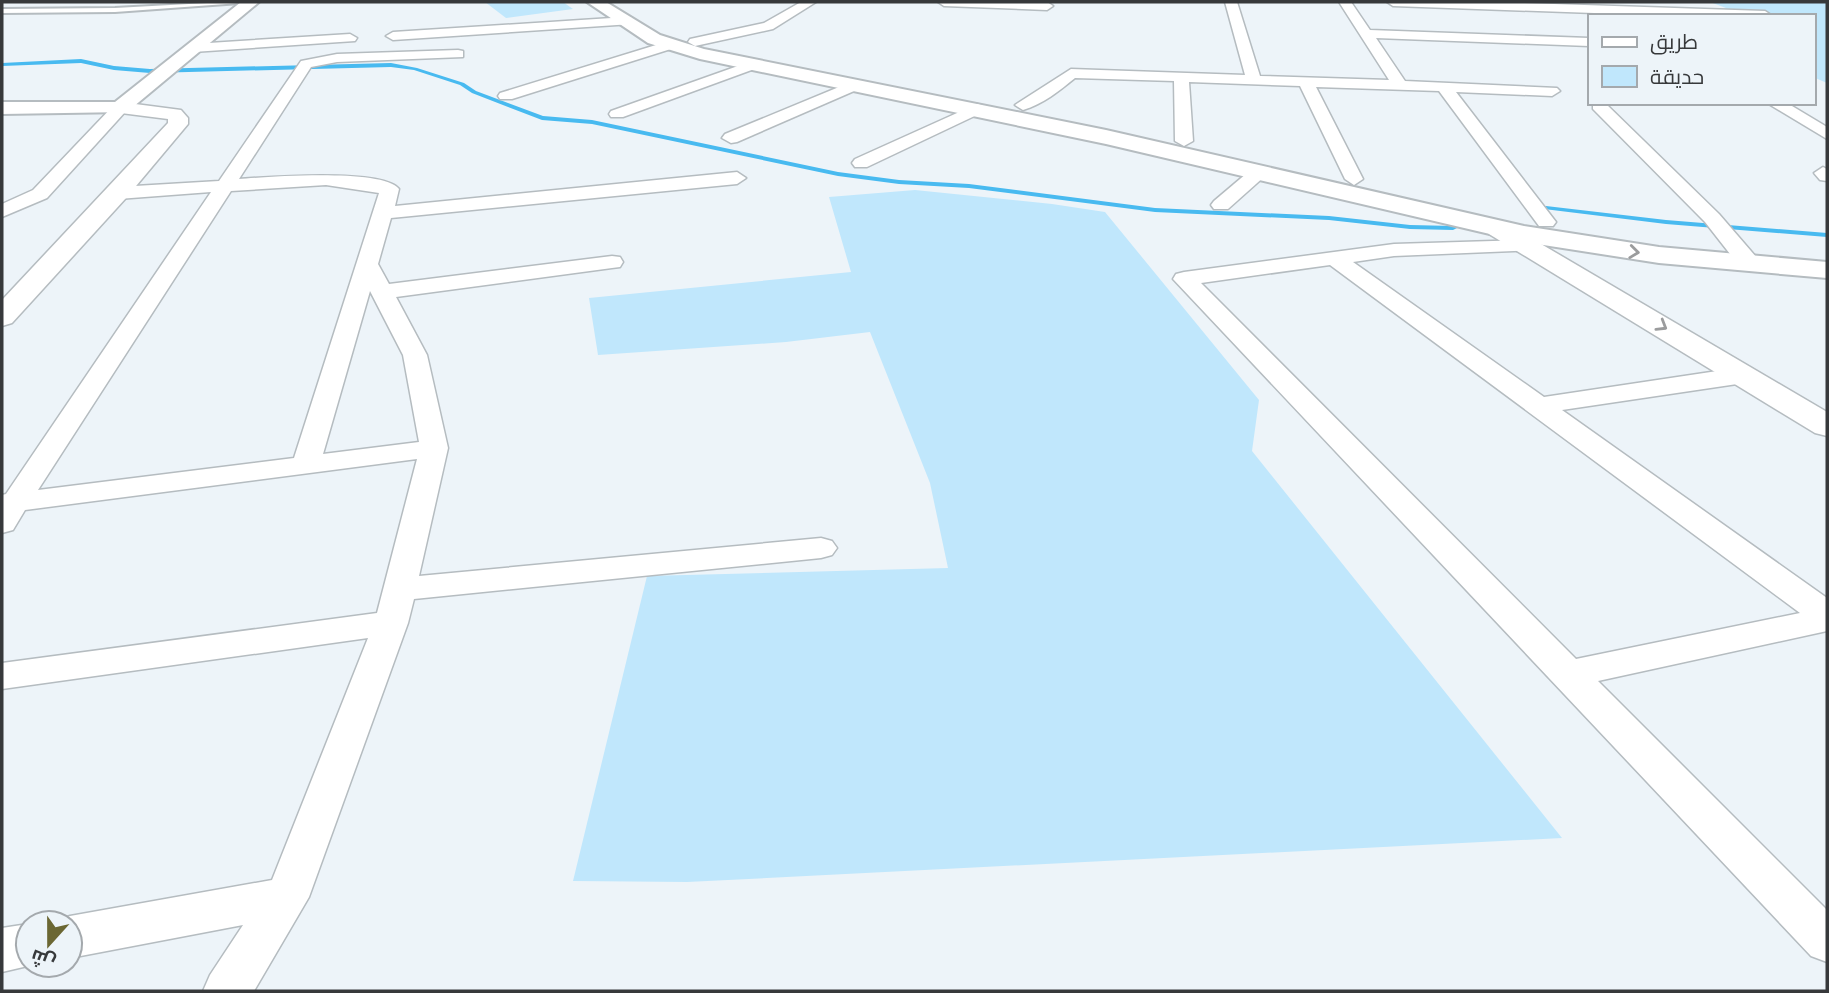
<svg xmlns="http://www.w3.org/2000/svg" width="1829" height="993" font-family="Overpass,Cairo,sans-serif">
	<rect width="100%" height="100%" fill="#edf4f9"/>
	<g fill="#c0e7fc">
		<path d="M485,2H563L573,9L506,18Z"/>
		<path d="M1710,2H1827V83L1813,77V16H1702L1726,8Z"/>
		<path d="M915,190L1052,204L1105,212L1259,400L1252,451L1562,838L687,882L573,881L647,576L948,568L930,483L870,332L786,342L598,355L589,298L851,272L829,197Z"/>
	</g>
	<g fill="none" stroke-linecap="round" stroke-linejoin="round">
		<g fill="#48baf0" fill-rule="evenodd">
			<path d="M81,59L114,66L150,69L391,63L417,68L464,83L476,91L543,116L592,120L838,172L899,180L969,184L1155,208L1329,216L1410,225L1453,226L1457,228L1453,230L1410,229L1329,220L1155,212L969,188L899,184L838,176L592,124L542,120L472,93L460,85L414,70L391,67L150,73L114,70L81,63L2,66V63Z"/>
			<path d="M1546,206L1666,220L1827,233V237L1666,224L1544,209V207Z"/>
		</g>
		<defs>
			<path id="service" d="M226,2H254L115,12L2,13V9L115,8Z"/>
			<g id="minor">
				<path d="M801,2H816L773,29L695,46L688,42L690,39L764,23Z"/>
				<path d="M938,2H1047L1053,6L1047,10L944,6Z"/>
				<path d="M1225,2H1237L1260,76L1389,80L1339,2H1351L1370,30L1589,38V46L1376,38L1405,81L1557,88L1560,91L1552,96L1456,92L1556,222L1553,226H1539L1439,91L1316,87L1363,179L1354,185L1345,179L1300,86L1189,82L1193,141L1184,146L1175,141L1174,81L1075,78C1059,91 1043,104 1023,110L1015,105L1071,69L1245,75Z"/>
				<path d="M1387,2H1492L1765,11L1771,15L1678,16L1393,6Z"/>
				<path d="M627,17L632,18V24L393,40L386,36L393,32Z"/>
				<path d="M350,34L357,38L355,41L193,52L186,48L193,44Z"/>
				<path d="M669,41L676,45L674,48L512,99H500L498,96L500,93Z"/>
				<path d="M458,50L463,51V57L337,62L311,67L239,179C267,177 383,168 399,189L395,206L737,172L746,178L737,184L391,218L378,264L389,284L612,256L620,257L623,262L620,267L612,268L396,297L427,355L448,448L419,576L821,538L832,541L837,548L832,555L821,558L414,599L408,623L309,897L254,991H203L210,975L243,925L70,958V923L54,922L70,916L272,880L368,638L2,689V663L377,613L417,459L25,510L13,530L2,533V495L6,494L211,192L118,199L108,193L118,187L219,181L301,61L337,54ZM326,185L379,193L294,458L38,490L231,191ZM370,291L403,355L419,442L323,454Z"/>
				<path d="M752,61L757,62L759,65L757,68L623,117H611L609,114L611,111Z"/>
				<path d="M856,80L864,85L861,88L737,142L731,143L722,138L725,134Z"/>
				<path d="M120,103L128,108L126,111L47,198L2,217V204L33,190L114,105Z"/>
				<path d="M1593,103H1605L1719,214L1757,258L1760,263L1757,268H1741L1705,222L1593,109Z"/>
				<path d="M1767,103H1787L1827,127V139Z"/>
				<path d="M977,104L983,106L985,109L983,112L867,167H855L852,163L855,159Z"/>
				<path d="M1259,167L1265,168L1268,172L1265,176L1228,209H1214L1211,205L1214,201L1253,168Z"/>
				<path d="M1823,167L1827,169V181L1820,180L1814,173Z"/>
				<path d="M1528,240L1535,242L1538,246L1535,250L1394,256L1353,262L1544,397L1744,367L1753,370L1757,375L1753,380L1744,383L1562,410L1827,598V631L1598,681L1827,910V962L1811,956L1173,279L1176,274L1184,272L1394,244ZM1330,265L1800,613L1576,659L1201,283Z"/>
				<path d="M28,924V965H32L2,972V928Z"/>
			</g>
			<g id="tertiary">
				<path d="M120,102L181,110L188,118V124L126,198L12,323L2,326V300L168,123V119L113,112L110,108L113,104Z"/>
				<path d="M1498,221L1507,224L1827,412V436L1815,433L1489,234L1485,229L1489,224Z"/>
			</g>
			<g id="secondary">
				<path d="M241,2H259L127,112L2,114V102H115Z"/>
				<path d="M587,2H606L660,35L704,49L1106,130L1524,226L1659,247L1827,262V278L1659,263L1524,242L1106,144L700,59L648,43Z"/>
			</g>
		</defs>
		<use href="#service" stroke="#b5bcc0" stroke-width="4"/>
		<use href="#minor" stroke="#b5bcc0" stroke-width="3"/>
		<use href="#tertiary" stroke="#b5bcc0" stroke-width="3"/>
		<use href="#secondary" stroke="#b5bcc0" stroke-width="4"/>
		<use href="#service" fill="#fff" fill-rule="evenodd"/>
		<use href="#minor" fill="#fff" fill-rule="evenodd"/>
		<use href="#tertiary" fill="#fff" fill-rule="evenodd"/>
		<use href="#secondary" fill="#fff" fill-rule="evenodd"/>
	</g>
	<defs><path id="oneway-chevron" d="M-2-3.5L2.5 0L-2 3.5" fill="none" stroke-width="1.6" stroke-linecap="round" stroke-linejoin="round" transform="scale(1.75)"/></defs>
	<g stroke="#9b9c9d">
		<use href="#oneway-chevron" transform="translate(1634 252) rotate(7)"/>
		<use href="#oneway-chevron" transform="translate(1662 326) rotate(31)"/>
	</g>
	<rect width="1829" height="993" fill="none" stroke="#37393b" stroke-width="7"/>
	<rect x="1588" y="14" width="228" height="91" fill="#edf4f9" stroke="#a4a9ad" stroke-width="2"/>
	<rect x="1602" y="37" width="35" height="10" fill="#ffffff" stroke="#a4a9ad" stroke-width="2"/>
	<text x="1650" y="49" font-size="21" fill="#37393b">طريق</text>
	<rect x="1602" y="66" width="35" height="21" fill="#c0e7fc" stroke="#a4a9ad" stroke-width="2"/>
	<text x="1650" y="84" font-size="21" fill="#37393b">حديقة</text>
	<g transform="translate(49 944) rotate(201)"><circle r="33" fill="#edf4f9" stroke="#a4a9ad" stroke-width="2"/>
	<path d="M0-5L12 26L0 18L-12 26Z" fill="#6b6733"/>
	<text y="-10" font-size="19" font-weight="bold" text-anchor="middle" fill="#37393b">ش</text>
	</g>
</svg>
